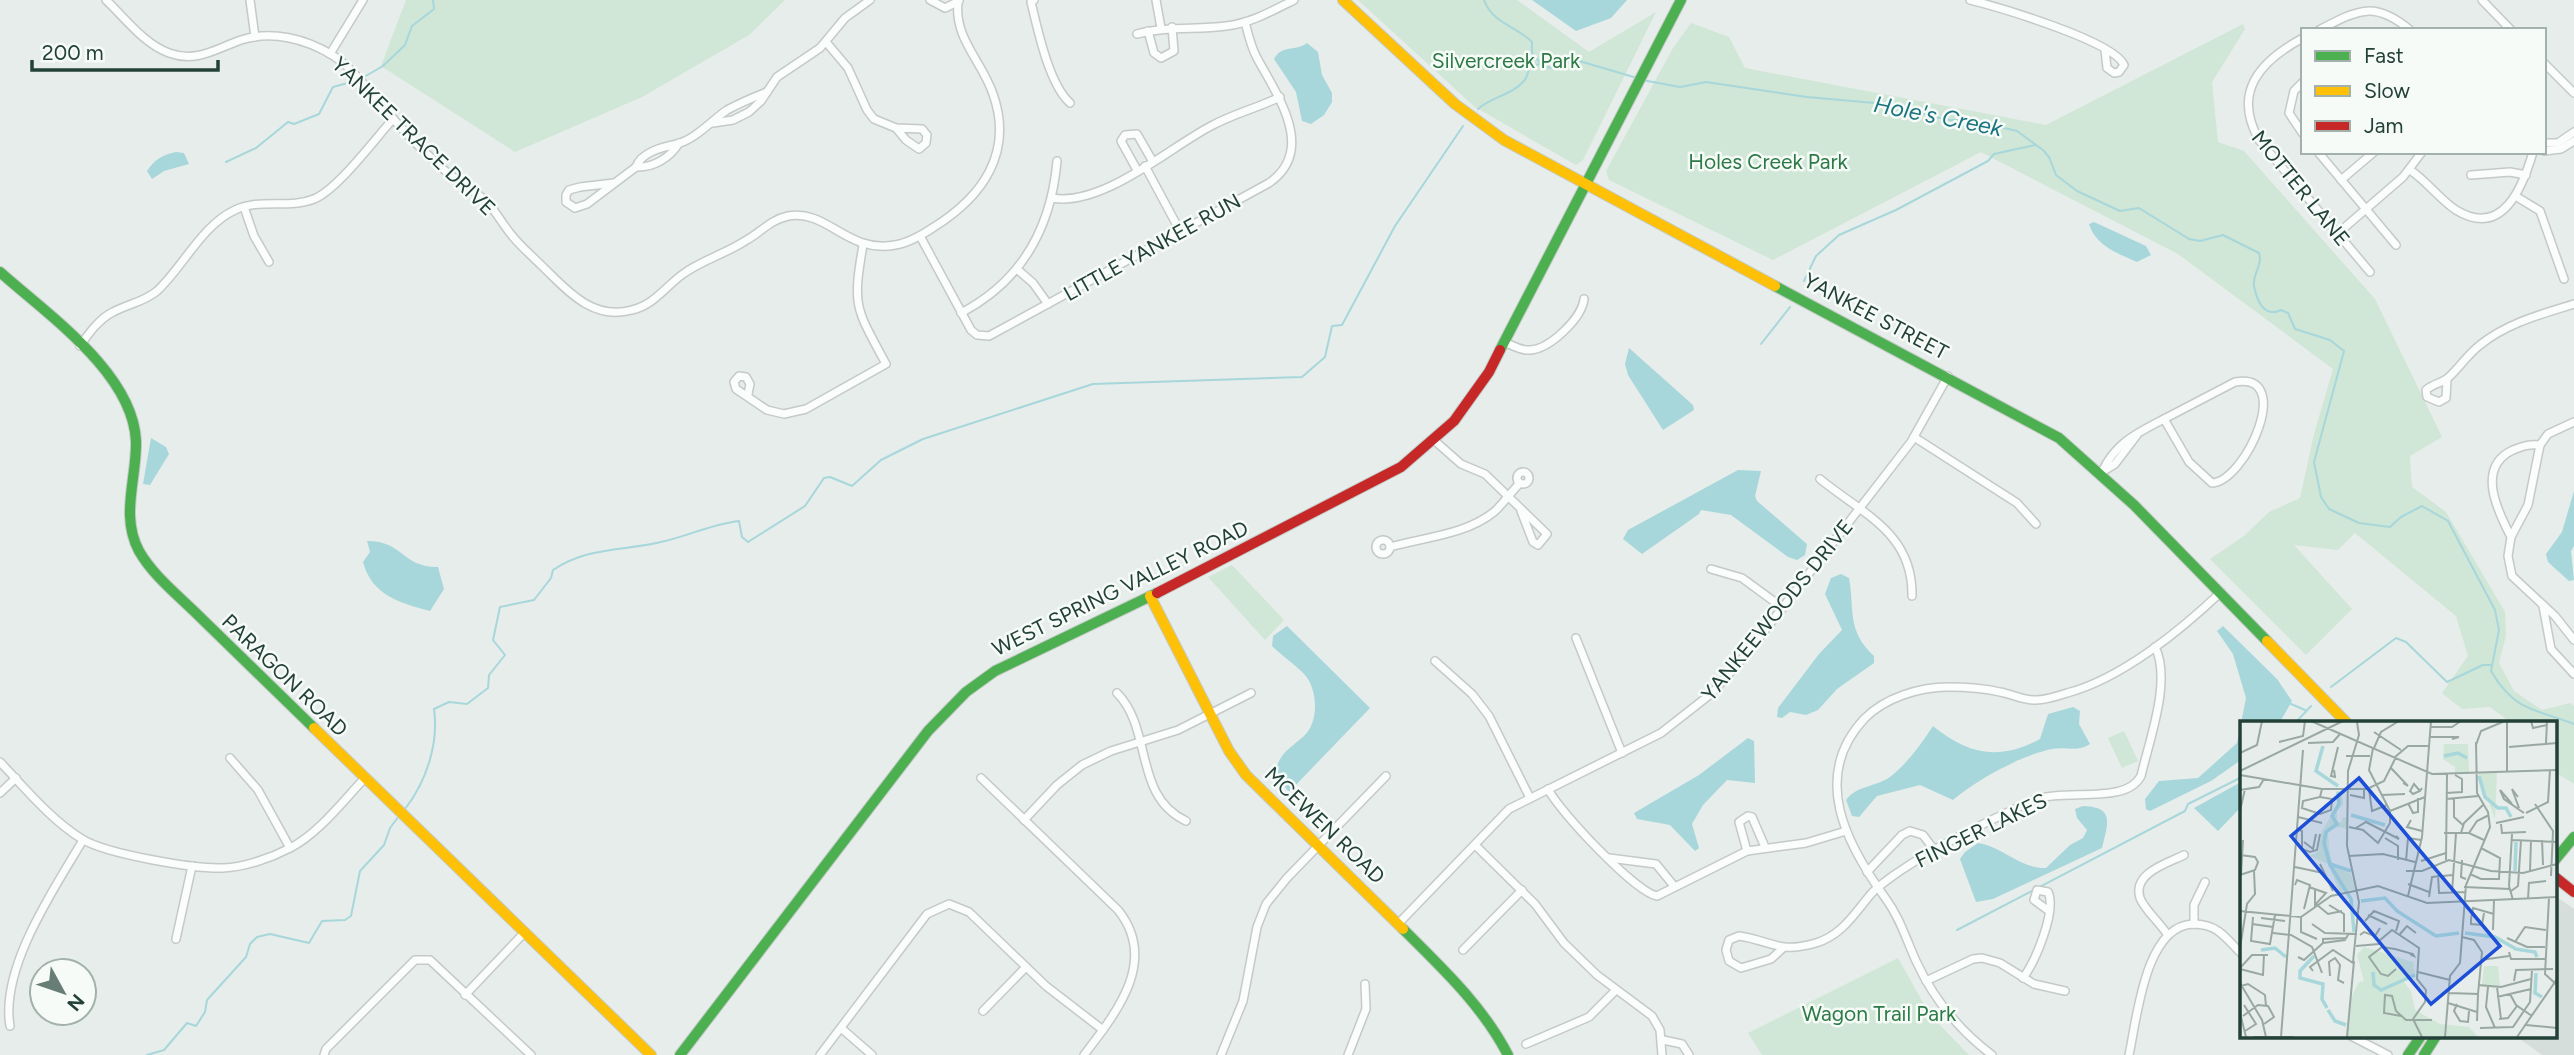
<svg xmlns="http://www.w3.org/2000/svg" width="2574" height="1055" font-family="Figtree,sans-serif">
	<rect width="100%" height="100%" fill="#e7edea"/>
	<path fill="#d5deda" d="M2555,896L2574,909V1055H2542L2516,1036H2555Z"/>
	<g fill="#d0e6d6">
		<path d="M406,0H785L749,35L642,97L515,152L381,66Z"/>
		<path d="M1358,0H1517L1589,52L1656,12L1583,160L1576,165L1475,107Z"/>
		<path d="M1691,23L1729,37L1745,68L2046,125L2243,24L2245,29L2212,82L2218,142L2244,151L2375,299L2442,437L2410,456L2412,487L2446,512L2505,612L2506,635L2499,663L2514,691L2542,710L2570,703L2574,706V784L2555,772V722H2510L2490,707L2462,709L2442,693L2468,656L2456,616L2355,533L2338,550L2294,545L2352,609L2306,655L2210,559L2244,536L2269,512L2300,498L2314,434L2333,369L2178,254L1981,152L1773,260L1609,180L1606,171L1673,48Z"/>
		<path d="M1232,565L1284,620L1265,640L1208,577Z"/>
		<path d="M2124,731L2138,761L2122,768L2108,738Z"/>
		<path d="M1898,958L1930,1015L1969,1055H1762L1748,1033Z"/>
	</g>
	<g fill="#a7d7db">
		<path d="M1532,0H1627L1611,18L1576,31Z"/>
		<path d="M1307,43L1318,52L1322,75L1332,93V102L1324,115L1311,124L1302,121L1296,92L1274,59C1282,44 1295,52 1307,43Z"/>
		<path d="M176,152L184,153L189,164L164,171L152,179L147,171C155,159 162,155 176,152Z"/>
		<path d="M2094,222L2146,246L2151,255L2137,262C2117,253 2096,246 2089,224Z"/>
		<path d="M1629,348L1693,405L1694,410L1663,430L1628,375L1625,364Z"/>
		<path d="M151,438L166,447L169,454L150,485L143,484Z"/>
		<path d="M1738,470L1761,471L1755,496L1757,501L1807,544L1805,555L1797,560L1788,557L1731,515L1701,510L1699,514L1642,554L1623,539L1628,530Z"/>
		<path d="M2574,491V546L2571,551L2574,580L2569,581L2548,562L2546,554L2562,532Z"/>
		<path d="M367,541C404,541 401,567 438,567L444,589L430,611C401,603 372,596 363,562L370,552Z"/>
		<path d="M1841,574L1849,578C1855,610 1846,630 1874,656V663L1837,689L1818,710L1806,715L1790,712L1782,718L1777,717L1778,708L1819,654L1842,630L1825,594L1831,578Z"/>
		<path d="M1287,626L1370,708L1289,792L1274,773C1282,751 1287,751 1304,736C1319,722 1318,690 1305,675C1297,666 1281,655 1272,646L1273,636Z"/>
		<path d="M2223,626L2277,679L2292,701L2280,722H2242L2241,760L2211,781L2150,811L2146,809L2145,799L2159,781L2198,778L2237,743L2246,698L2233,654L2217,631Z"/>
		<path d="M2073,707L2080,711L2079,724L2090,744C2076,753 2067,746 2052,749C2022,755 1976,780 1953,800L1920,785L1877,796L1859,817L1852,816L1846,800C1857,785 1876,787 1890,777C1908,763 1921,744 1933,726C1968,755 2000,761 2040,739L2048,714Z"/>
		<path d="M1748,738L1754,741L1755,783L1727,780L1703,805L1692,824L1699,848L1695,851L1670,825L1637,819L1634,813L1699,775Z"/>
		<path d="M2241,782V807L2218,831L2194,808Z"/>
		<path d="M2083,806C2115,807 2108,823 2102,848L1993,899L1976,902L1960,859L1965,852L1978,843C2003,847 2021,869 2046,868L2070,845L2083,838L2087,830L2077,818L2075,809Z"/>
	</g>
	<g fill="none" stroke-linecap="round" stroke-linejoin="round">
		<g stroke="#a7d7db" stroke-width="2">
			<path d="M1484,0C1493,24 1515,25 1532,42V53L1544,67L1556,68L1576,60L1637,78"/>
			<path d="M364,77L383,66L405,45L412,26L434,9L433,0"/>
			<path d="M1642,80L1680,87L1706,82L1807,97L1886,104L1948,120H1970L2017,131L2043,150L2049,157L2056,175L2077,191L2120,211L2139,208L2189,239L2200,241L2223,235L2259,253C2263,265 2252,275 2254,286C2257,301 2264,318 2281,310L2288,313L2295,329L2330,340L2344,351L2314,462L2321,497L2329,509L2359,523L2390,527L2401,517L2422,506L2448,521L2495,610L2499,630L2491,671C2514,711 2535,709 2574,724"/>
			<path d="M1478,109C1491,97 1512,95 1524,81C1528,77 1527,71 1531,66L1540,64"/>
			<path d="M226,162L256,148L288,122L294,124L319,114L333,87L355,81"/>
			<path d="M1804,281L1816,256L1839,235L1896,210L1988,161L1994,154L2035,145"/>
			<path d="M1761,344L1790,307"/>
			<path d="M2331,687L2396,638L2406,642L2447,682L2483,665H2492"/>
			<path d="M2291,704L2305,710"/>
			<path d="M2296,722L2311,706"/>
			<path d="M405,809C426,782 439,744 434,709L449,702L467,704L488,688L489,675L505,655L493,640L500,607L534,600L551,578L553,570C587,547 622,551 661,542C688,536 712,524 739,521L742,537L748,542L805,506L824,478L830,477L852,486L881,460L923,439L1093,384L1302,377L1325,357L1332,326L1342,325L1395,226L1463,126"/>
			<path d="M1957,930L2185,811L2188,804L2242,777"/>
			<path d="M147,1055L164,1050L187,1023L196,1026L205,1012L207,1000L246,957L250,944L257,937L270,934L309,943L322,921L345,920L351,916L360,871L384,845L390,828L399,816"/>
		</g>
		<defs>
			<g id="street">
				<path d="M106,0C125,18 144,44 169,53C197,63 215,49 241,40C272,30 306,39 332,55C354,69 368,90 385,109C402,130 422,150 442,168C456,181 474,189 488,203C496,212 502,223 510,233C519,245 531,255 541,265C567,290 592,321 632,310C654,305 666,286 683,274C702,260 725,254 745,241C760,233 770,220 788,216C828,209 847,254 895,245C909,243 922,235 934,227C982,197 1014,153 993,94C982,61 954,39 958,2"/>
				<path d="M250,0L255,37"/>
				<path d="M930,0L945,8L959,1"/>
				<path d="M1034,0L1031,2C1038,31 1049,84 1070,103"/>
				<path d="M1156,0L1161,28"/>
				<path d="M1970,0C1998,7 2114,41 2124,65L2119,72L2114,73L2107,68L2105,50"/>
				<path d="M2482,0L2511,30"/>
				<path d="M2319,30C2358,10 2374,0 2410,30"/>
				<path d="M1148,31L1154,53L1161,58L1174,51L1172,27"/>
				<path d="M1137,34C1167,26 1196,30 1226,26C1251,23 1272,11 1294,0"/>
				<path d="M2303,38C2260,61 2232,92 2259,140L2370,272"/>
				<path d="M826,42L848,68L867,110L874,119L896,128L922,129L927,135L926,143L919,149L906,140L896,128"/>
				<path d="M330,54L363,0"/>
				<path d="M2544,63L2574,93"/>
				<path d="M2303,82L2294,91L2289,113L2303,134"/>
				<path d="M713,123L733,120L749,112L761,101L777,77L820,48L845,18L870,0"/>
				<path d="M2544,143H2558L2574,132"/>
				<path d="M2544,151L2561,149L2574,141"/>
				<path d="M2318,152L2396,245"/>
				<path d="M1145,166L1180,231"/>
				<path d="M636,167C653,168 670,158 679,143"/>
				<path d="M1137,170L1121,141L1125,135L1137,134L1153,162"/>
				<path d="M2410,170C2427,181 2439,199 2456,210C2503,239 2523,186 2533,152"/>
				<path d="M2471,175L2510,172L2526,175"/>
				<path d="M2341,180L2374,152"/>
				<path d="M614,183L580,187L569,190L566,195V202L575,208L587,204L636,167C641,152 663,147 677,144C697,138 711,121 727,110C740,103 754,97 767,92"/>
				<path d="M2517,197L2540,211L2564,279"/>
				<path d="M1052,198C1102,207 1169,148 1211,126C1233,114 1257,108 1280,97"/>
				<path d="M244,207L254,236L269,262"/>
				<path d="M2337,234L2403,177L2422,152"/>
				<path d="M920,236L971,330L977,335L989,336L1269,183C1317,150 1277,95 1257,58C1251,47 1248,34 1245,22"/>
				<path d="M1018,270L1033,283L1048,304"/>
				<path d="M961,313C1022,281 1051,229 1057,161"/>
				<path d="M1504,342C1512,345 1521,351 1530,350C1550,349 1582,318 1584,299"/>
				<path d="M80,346C89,333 99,319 113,312C128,304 144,302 157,291C183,267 202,225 235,210C259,198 289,209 314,199C338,189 374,140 393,119"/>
				<path d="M2447,380L2446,398L2439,402L2427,397L2426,390C2434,383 2443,383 2449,377C2460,367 2468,354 2480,345C2507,323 2542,314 2574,304"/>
				<path d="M2235,382C2295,371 2246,481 2212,483L2189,462L2164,419Z"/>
				<path d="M748,394L750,384L746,377L739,376L734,382L736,389L767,410L784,414L806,409L886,364C856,308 852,308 863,245"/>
				<path d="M2574,422L2548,434L2540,445L2528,505L2511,537L2508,556L2512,576L2555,616L2574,640"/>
				<path d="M1914,437L2017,503L2036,524"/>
				<path d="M1435,441L1461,464L1485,474L1547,534L1538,545L1533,542L1521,511"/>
				<circle cx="1523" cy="478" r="6"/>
				<path d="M2102,472C2115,443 2137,433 2164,419"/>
				<path d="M2102,472L2115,464L2137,435"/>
				<path d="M1820,479C1864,515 1913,533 1912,596"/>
				<path d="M2511,537C2497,510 2476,467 2513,450C2523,446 2529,444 2540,445"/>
				<circle cx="1383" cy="547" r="7"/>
				<path d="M1390,547C1425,537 1465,535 1494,512C1503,504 1511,492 1520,483"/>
				<path d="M1711,569L1742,578L1783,608"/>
				<path d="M2543,606L2551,649L2574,674"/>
				<path d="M1576,638L1622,753"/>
				<path d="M1435,661L1472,694L1489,716L1530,798"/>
				<path d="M1117,693C1153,729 1133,796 1186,821"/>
				<path d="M230,758L258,790L290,848"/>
				<path d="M0,762C25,788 51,820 82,839C106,854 194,869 223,868C245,867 271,858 290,848C319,833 342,802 364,779"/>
				<path d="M981,778L1118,910C1159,961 1116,1013 1084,1055"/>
				<path d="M1548,789C1559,811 1635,892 1657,896L1747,851L1806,843L1846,831"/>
				<path d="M0,793L16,778"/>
				<path d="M1024,820L1057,785L1082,765L1111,751L1178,730L1251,693"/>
				<path d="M1475,845L1535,904L1564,943L1597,975L1652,1016L1660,1030L1662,1055"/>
				<path d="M1747,851L1739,822L1748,816L1752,817L1765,847"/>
				<path d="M1609,858L1656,864L1674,886"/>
				<path d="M1867,872L1902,835L1910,831L1923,835L1935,851"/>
				<path d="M1398,924L1509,809L1661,733L1712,693L1748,652L1911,442L1948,376"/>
				<path d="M2194,924V905L2205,882"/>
				<path d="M2167,934C2160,923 2144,909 2140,898C2132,873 2168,863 2184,855"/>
				<path d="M176,939L192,866"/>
				<path d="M1782,949L1771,959L1741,968L1729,961L1726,950L1729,940L1739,936C1773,941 1778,954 1816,943C1842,935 1854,914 1871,894C1878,886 1890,878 1900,871C1940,844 1988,821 2032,801C2063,787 2125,806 2141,776C2149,741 2172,680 2155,647"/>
				<path d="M1463,950L1522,890"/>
				<path d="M2023,978C2035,962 2057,911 2048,892L2037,890L2034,900L2049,911"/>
				<path d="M1926,981L1973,959L1982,958L2000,963L2034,984L2065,991"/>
				<path d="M465,995L524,933"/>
				<path d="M983,1011L1026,967"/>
				<path d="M10,1026C0,968 54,889 83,840"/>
				<path d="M841,1028L872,1055"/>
				<path d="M2351,1036L2388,1055"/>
				<path d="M1663,1040L1682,1044L1689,1055"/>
				<path d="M1526,1044L1589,1017L1616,990"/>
				<path d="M324,1055L326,1049L415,960H430L531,1055"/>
				<path d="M820,1055L927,914L949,904L969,912L1046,986L1103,1030"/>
				<path d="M1221,1055L1243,1001L1257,927L1266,904L1287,878L1386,776"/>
				<path d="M1348,1055L1366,1009L1365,984"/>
				<path d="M1992,1055C1959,1030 1933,998 1916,961C1906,939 1900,918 1886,899C1846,844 1810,776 1865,718C1885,698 1919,687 1948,687C1965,687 1983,688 2000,692C2012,694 2024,701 2036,700C2046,700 2058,696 2067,693C2121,679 2181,630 2221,592"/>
				<path d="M2129,1055C2137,1018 2145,926 2193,924C2201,924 2211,926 2218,931C2227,937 2234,947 2242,954"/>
			</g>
			<g id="fast">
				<path d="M0,272C47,314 133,373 136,441C137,478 120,516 139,551C154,577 179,596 200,617C238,654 276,691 314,728"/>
				<path d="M1775,286L2059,438L2134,505L2267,641"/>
				<path d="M1500,350L1681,0"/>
				<path d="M2555,860L2574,837"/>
				<path d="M1403,929C1443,969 1482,1005 1508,1055"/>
				<path d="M680,1055L928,731L966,692L995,671L1157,593"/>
				<path d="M2408,1055L2421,1036"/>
				<path d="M2424,1055L2436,1036"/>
			</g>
			<g id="slow">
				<path d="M1343,0L1455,104L1504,140L1775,286"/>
				<path d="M1150,596L1229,751L1246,775L1403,929"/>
				<path d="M2267,641L2346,722"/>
				<path d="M314,728L651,1055"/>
			</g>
			<g id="jam">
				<path d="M1157,593L1401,467L1454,421L1489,372L1500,350"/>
				<path d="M2555,877L2574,892"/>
			</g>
		</defs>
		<use href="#street" stroke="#c4cac7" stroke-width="10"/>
		<use href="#fast" stroke="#c3cac7" stroke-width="12"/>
		<use href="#slow" stroke="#c3cac7" stroke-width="12"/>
		<use href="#jam" stroke="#c3cac7" stroke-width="12"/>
		<use href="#street" stroke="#fbfcfc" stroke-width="7"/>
		<use href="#fast" stroke="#4caf50" stroke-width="10"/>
		<use href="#slow" stroke="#ffc107" stroke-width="10"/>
		<use href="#jam" stroke="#c62828" stroke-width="10"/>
	</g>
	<g text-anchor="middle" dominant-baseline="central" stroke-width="5" stroke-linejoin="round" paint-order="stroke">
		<g font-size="21" fill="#2c7a46" stroke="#f6fbf8">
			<text x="1506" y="60">Silvercreek Park</text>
			<text x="1768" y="161">Holes Creek Park</text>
			<text x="1879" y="1013">Wagon Trail Park</text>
		</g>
		<g font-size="21" fill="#234138" stroke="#f6fbf8">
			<text transform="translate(414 136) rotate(44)">YANKEE TRACE DRIVE</text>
			<text transform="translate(2301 188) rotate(51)">MOTTER LANE</text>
			<text transform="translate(1152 247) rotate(-29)">LITTLE YANKEE RUN</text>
			<text transform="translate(1876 316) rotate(28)">YANKEE STREET</text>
			<text transform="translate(1120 588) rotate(-26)">WEST SPRING VALLEY ROAD</text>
			<text transform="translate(1777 610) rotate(-51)">YANKEEWOODS DRIVE</text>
			<text transform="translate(285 675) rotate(44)">PARAGON ROAD</text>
			<text transform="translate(1325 825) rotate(44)">MCEWEN ROAD</text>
			<text transform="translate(1981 830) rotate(-26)">FINGER LAKES</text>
		</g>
		<g font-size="23" font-style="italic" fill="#1a7480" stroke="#f6fbf8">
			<text transform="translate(1938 116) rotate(11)">Hole's Creek</text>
		</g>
	</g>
	<g transform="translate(2240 721)">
		<rect width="317" height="317" fill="#e7edea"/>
		<path d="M204,23H228L229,51H215V46L203,38ZM257,51L255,98L238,52ZM96,70H102L103,84L97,89V100L101,102L103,96L108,97L107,108L98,106L88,110L89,127L93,145L111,153L115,168L100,171L88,143L70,135L79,130L81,112L99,81ZM124,226L173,241L175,254L162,259L171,270L175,289L200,303L229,306L238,316H108L109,283L118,262L124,260L117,234ZM244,245H258L260,267L242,265Z" fill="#d0e6d6"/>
		<path fill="none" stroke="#a7d7db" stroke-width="3.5" d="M83,25L76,50L98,65M204,35L218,32L227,37M239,55L245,76L258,87H266L271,96M98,71L99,83L92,95L97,103L86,111L84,122L90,144L111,178L114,211M111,94L145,104M90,143L111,150M275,150L276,121M121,180L145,177L157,190L196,215L219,212M225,212L255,216L276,228L295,231L297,236M21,229L35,227L46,236M74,235L60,250V257L83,263L82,278L87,287M133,251L134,264L141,269L175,254M296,252L295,272L302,276M88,289L95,300L106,304"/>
		<path fill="none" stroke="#99a8a3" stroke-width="2" d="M71,0L192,53L317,49M267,0V50M291,0L293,7L307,4M190,6H212L221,0M134,11L161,29M190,16H219L212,18M39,21L63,15L65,0M68,22L93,21L100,13M306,22L307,0M236,24L241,10L265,0M269,26L317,22M134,27L141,11L159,0M0,32L17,24L22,0M106,35H130M155,36L168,25H189M151,47L168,65L163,62M94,49L95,56L91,55L98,26M0,50L103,0M0,54L82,68H127L144,60L156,36M129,68L132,90L147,84M0,69L19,66L24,58M180,70L174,63L170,70L173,73L180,70L182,67M206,72L222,71V58L215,54M110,74L124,77V69M142,74L165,73M80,76L92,78L91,89L80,93L62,87L63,80L80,76L82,68M278,76L272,68L279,87M206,78L238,75M214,78V96L223,104M168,82L173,92L178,91V77M272,83L260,69L264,78L284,92M295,83L313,110L311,155M0,90L5,68M150,90L185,76M286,92L308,81L310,49M58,96L82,102M171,99L167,106L182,110M256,102L284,96M261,103L262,112L286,111M109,106L123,109L138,122L150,102V90L129,49L133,27M116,107L126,101L159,118L156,115M57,108L62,110V128L70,131L77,129L80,113M204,112H229L244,119M221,112L224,102L243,84M229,112L237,100L249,94M272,113L269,165L273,179M145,117L158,125V139M272,119L317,121M302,119L303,144M64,121L73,128L76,113M0,134L15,136L18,141L15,149L0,154M109,135L143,133L175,141M206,139L207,53M222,139L221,156L226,158M166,140L168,117L181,119M181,140L206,132M80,143L93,170M55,146L83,152M166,150H182L209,139L251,150L283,152L317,143M290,151L291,119M230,153L241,158H259L260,137L241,127M1,154L3,119M198,154L199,172L225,171M168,163L189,171M55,164L57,159L70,164L64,188M69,166L86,172L75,184V169M224,166L270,168M271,170L278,165L281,119M212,172L216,112M168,175L182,116L191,0M189,176L192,156L213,154M309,177L305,253L317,264M288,178L289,162L306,160M76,183L88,193L102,190M89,184L104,193V211M0,190L61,196L91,175L138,165L187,182L317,176M128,194L147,203M13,196L11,220L30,223L35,194M61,196V211L77,218M21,197L45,200M231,198L233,187L254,193M231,198V203L242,204L244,192M125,200L134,190L159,200L156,210M12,203L33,206M72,203L85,212L117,213M253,209L254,179M33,212L51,214L72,226L82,252M160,213L167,205L176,212M120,214L124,211L135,215L140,207M222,216L234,219L242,231L238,273M267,217L287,226H305M139,220L152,209L179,227L177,258L186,269L185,281L173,298L182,316M275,221L285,206L306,209M83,222V218L107,217M116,225L139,223M0,227L7,183L15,173L14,150M269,231L271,238H305M58,236L64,239L83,222L105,219L109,212M317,238V214M241,239L269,235M113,241L119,181L107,125L108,50L119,14L117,1M0,247L12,234H28M0,248L23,254L24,233M156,248L148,255L141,253L129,236L142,226L155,228L173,233L174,235L170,233M73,250L70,246L93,229L113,242M178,251L210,259M90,255L89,241L95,237L100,244L98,259L104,262M274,260L276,249L313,248M0,262L22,299L26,316M238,264L261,266L291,258M1,265L8,263L25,274L26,285M248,266L246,286L255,307M257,266L261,298M209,272L238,273L237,300M270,273L276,284L292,295M257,276L291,268M208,282L237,291M217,283L214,290L220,300L228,301L229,290M4,284L16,303L5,310M0,292L6,316M3,295L18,284L28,285L34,296L24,303M161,295L144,292L145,274L152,275L156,290L166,299H192M259,298L268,297L277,285M286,304L317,307M240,307L273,306L290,281L292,249M14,316H54M41,316L63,29M107,316L114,240M205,316L210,255L220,242L226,164L250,106L248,91L237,72L236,21M277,316L317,258"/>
		<path fill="#1d4ed8" fill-opacity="0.15" stroke="#1d4ed8" stroke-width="3.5" d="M119,57L260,225L191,283L51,115Z"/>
		<rect width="317" height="317" fill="none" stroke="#234138" stroke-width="3.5"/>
	</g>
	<rect x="2301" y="28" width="245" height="126" fill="#f6fbf8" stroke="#a2b1ab" stroke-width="2"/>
	<rect x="2315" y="51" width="35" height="10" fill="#4caf50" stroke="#a2b1ab" stroke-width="2"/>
	<text x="2364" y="63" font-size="21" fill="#234138">Fast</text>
	<rect x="2315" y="86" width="35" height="10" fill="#ffc107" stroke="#a2b1ab" stroke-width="2"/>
	<text x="2364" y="98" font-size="21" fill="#234138">Slow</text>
	<rect x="2315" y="121" width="35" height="10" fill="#c62828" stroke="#a2b1ab" stroke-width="2"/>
	<text x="2364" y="133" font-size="21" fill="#234138">Jam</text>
	<g transform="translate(63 992) rotate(130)"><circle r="33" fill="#f6fbf8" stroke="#a2b1ab" stroke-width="2"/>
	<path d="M0-5L12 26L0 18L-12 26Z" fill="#687d76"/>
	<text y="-10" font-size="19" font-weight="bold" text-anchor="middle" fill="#234138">N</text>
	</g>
	<path d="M32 60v10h186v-10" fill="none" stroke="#234138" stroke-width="3.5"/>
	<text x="42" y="60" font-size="21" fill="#234138" stroke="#f6fbf8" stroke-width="5" paint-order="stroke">200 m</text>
</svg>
